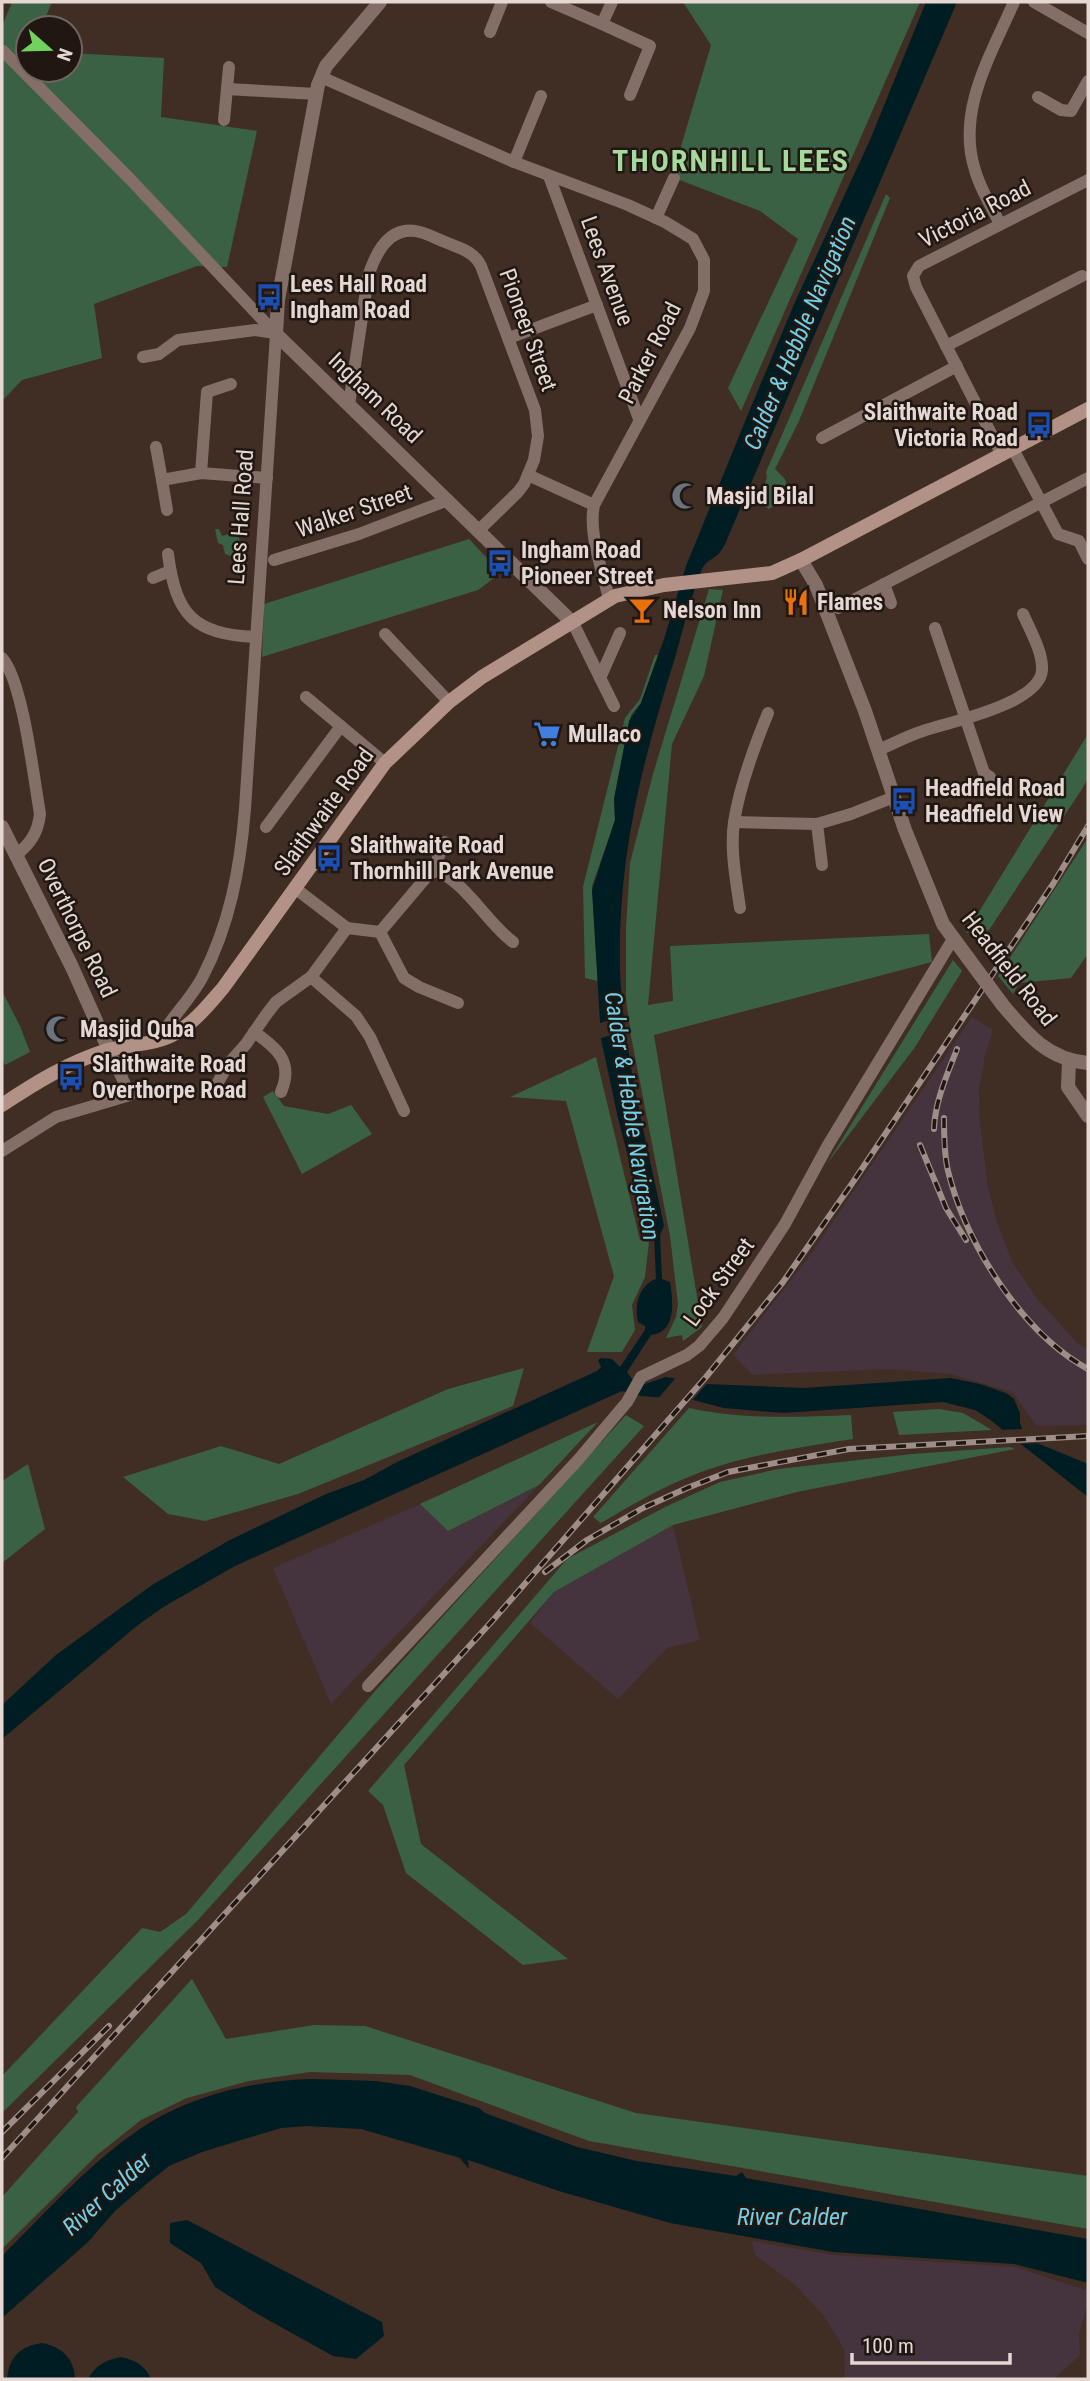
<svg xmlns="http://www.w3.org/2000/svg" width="1090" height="2381" font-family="'Roboto Condensed',sans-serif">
	<rect width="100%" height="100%" fill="#402d24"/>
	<g fill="#45333d">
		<path d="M972,1017L993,1030L985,1056L979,1088L980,1122L988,1187L998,1226L1013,1263L1036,1297L1076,1342L1088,1350V1425L1037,1426L1012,1392L950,1374L890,1369L753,1375L733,1355L811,1254Z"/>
		<path d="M539,1485L331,1704L273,1568L420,1504L448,1531Z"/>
		<path d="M673,1525L700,1640L667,1648L618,1699L530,1623L554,1592Z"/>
		<path d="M752,2241L834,2255L1015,2267L1088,2291V2302L1079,2334L1080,2355L1054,2379H845L844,2349L824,2316L795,2285L755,2255Z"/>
	</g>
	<g fill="#3b6144">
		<path d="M12,2H52L41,28H28V70H70V53L164,58L161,117L257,131L227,267L197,266L94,304L102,358L22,380L2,401V26Z"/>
		<path d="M683,2H920L741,411L728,388L798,239L760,211L672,177L711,45Z"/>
		<path d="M886,194L890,198L799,421L775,469L785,479L790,496L769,509L759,503L767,477L766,472Z"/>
		<path d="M215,529H219L222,536L233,533L239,537L241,546L236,547V550L231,556L225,554L223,545L218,543Z"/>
		<path d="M469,539L501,573L478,590L262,657L264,604Z"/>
		<path d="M709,589L723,590L704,676L672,744L648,1005L673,1001L670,946L929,934L932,962L654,1035L702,1327L683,1341L682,1335L666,1338L676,1317L678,1304L670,1236L630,1031L626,998V928L630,863L653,774Z"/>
		<path d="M655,655H658L641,703L631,715L614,799L615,820L592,886L598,981L585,978L583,887L625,718L640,699Z"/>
		<path d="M1088,734V778L1082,789L989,930L966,933Z"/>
		<path d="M1088,838V954L1071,978L1019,983L1013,994L998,976Z"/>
		<path d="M953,960L962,971L915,1047L826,1165Z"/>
		<path d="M2,991L20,1026L30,1052L5,1065L2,1058Z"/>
		<path d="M596,1057L640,1240L649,1242L645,1277L632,1305L635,1330L622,1352H587L614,1276L566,1101L510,1097Z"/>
		<path d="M273,1091L284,1106L328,1114L351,1105L372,1134L302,1174L263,1097Z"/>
		<path d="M524,1368L513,1406L298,1494L205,1521L168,1514L123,1477L221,1446L279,1464L448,1389Z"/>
		<path d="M689,1408C743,1420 797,1417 851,1415L853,1439C802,1447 750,1454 701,1472C666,1485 633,1504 601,1523L593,1517Z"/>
		<path d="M939,1409L963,1413L992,1430L899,1435L893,1412Z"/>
		<path d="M626,1415L644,1426L198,1920L2,2113V2076L142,1928L160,1932L186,1914L375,1691Z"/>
		<path d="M598,1422L539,1485L448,1531L420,1504Z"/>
		<path d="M1010,1447L1015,1449L797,1492L673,1525L554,1592L404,1765L421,1844L568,1959L523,1965L406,1873L383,1805L368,1791L567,1559L665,1507L720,1482L778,1469L912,1454Z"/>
		<path d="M28,1464L45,1529L2,1563V1481Z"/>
		<path d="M192,1979L226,2039L314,2025L365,2026L636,2113L1088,2176V2229L589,2141L410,2075L310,2072L249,2081L187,2098L141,2120L97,2155L2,2249V2197L78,2112L76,2107Z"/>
	</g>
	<g fill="#001d24">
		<path d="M926,2H957L728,537C726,542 724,547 721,551C715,559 706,560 702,569C690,599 683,630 674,661C641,766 618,857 620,969C623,1055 647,1142 664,1226L660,1235L662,1279L670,1282C673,1301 677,1332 651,1335L627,1372L632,1379L642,1385L666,1377L706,1384L804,1388L951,1378L980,1384L1006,1393L1014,1399L1020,1413V1423L1023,1431L1037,1443L1088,1464V1497L989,1419L975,1410L943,1402L783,1413L724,1408L693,1400L641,1396L622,1391L235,1566L165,1606L138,1625L2,1739V1705L56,1655L115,1612L152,1585L228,1541L326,1494L364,1480L399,1461L597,1371L601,1367L598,1360L601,1358L612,1359L620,1367L645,1330V1326L638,1322C634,1306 639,1285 656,1279L654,1235L652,1229L648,1228L643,1237L641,1207L618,1118L601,1039L592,890L615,820L614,799L629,721L641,703L664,639L686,566L751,407L795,302L870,140Z"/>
		<path d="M313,2079L376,2081L410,2086L479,2108L485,2113L577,2147L637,2161L736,2176L742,2172L746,2178L1088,2239V2283L1014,2264L833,2252L670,2223L562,2192L468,2160L469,2169L460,2158L361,2129L307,2126L281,2128L202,2152L169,2166L144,2186L115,2211L88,2242L2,2318V2256C48,2210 94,2158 149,2123C197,2094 258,2080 313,2079Z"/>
		<path d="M187,2220L382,2322L384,2336L356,2359L333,2356L254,2312L215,2287L201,2263L170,2243V2223Z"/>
		<path d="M42,2343C62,2347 74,2358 75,2379H7C9,2357 20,2346 42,2343Z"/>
		<path d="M121,2357C135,2360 145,2365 151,2379H88C95,2365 106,2360 121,2357Z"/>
	</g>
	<g fill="#402d24">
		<path d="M628,1014L630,1029L598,1039L597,1024Z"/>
		<path d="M678,1375L709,1381L690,1403L656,1401Z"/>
		<path d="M1026,1429L1043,1443L1016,1444L998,1430Z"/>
	</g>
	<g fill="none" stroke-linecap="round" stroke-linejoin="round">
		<g stroke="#846f68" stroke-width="12">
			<path d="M551,2L602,24L612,2"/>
			<path d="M1034,2L1088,33"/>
			<path d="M602,24L650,46L630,95"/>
			<path d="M490,32L502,2"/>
			<path d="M3,51L131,180L276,334"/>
			<path d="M321,77L514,162L628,205L665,222L693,239L704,260V291L690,328L594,505C588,535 603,570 609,600"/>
			<path d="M227,89L316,94"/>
			<path d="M1038,97L1061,110L1071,111L1088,81"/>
			<path d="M224,120L229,67"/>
			<path d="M514,162L541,96"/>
			<path d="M549,176L639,419"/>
			<path d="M656,218L674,178"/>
			<path d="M1000,224C992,207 980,189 975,170C956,111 991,55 1014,2"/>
			<path d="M509,338L597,305"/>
			<path d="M946,346L1082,276"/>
			<path d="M143,357L159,354L178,340L255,330L275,333"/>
			<path d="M349,405L368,277C375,254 389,224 420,232C428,234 437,239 445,242C459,248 474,251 481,266L535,410L538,436L534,460L524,484L518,492L478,531"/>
			<path d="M822,438L957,366"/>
			<path d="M156,447L162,480L201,473L267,478"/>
			<path d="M1013,449L1058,534L1079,541L1088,559"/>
			<path d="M1002,455L916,287L913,276L919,266L1088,180"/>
			<path d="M201,473L207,392L231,384"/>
			<path d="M528,475L594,505"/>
			<path d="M162,480L167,510"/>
			<path d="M168,554C176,616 194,634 256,637"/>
			<path d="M274,560L359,534L448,500"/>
			<path d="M153,578L170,571"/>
			<path d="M884,584L891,603"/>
			<path d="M838,608L1088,478"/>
			<path d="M573,623L614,706"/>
			<path d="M935,628L984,773L990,777"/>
			<path d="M385,634L449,702"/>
			<path d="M2,658C23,681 34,780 40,814C38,833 30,844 16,855"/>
			<path d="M600,678L620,633"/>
			<path d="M306,697L385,763"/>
			<path d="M878,750C893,744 907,736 923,731C949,722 1040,704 1042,670C1043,652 1030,630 1023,614"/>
			<path d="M734,822L817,824L851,814L894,797"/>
			<path d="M817,824L822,865"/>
			<path d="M266,827L341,726"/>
			<path d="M436,871L438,858L445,842"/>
			<path d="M296,889L347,928L380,932L404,978L419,987L458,1003"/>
			<path d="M740,908C736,880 730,850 734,822C740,784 754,747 768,713"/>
			<path d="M380,932L429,874L436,871C464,880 489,925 513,942"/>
			<path d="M311,977L356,1016L370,1037L404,1111"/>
			<path d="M254,1032C277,1048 294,1062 281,1092"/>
			<path d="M158,1040C171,1018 190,1000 202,978C230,924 240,869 245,809L276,334"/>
			<path d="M217,1092L218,1082L230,1062L246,1044L266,1015L276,1002L311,977L347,928"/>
			<path d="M2,1151L56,1117L130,1095L109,1050"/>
			<path d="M368,1686L578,1460L627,1402L641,1377L687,1355L699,1346L723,1318L785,1224L828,1145L953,939"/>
		</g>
		<g stroke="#846f68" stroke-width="14">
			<path d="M380,2L326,66L318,85L278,300L276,334L573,623"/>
			<path d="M801,560L816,585L865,711L905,830L943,924L968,958"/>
			<path d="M2,827L72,967L109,1050"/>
			<path d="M1002,1004C1027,1034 1047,1059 1088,1063"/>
			<path d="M1069,1061L1068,1087L1088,1116"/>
		</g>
		<path stroke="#b29186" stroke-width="14" d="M2,1105C35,1083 69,1062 108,1050C130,1044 156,1045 176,1033C195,1022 209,1004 223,988L385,763L449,702L482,677L615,596L664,585L772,573L801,560L1088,409"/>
		<defs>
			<g id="rail">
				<path d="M944,1118C944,1136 944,1154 948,1171C966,1244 1022,1333 1088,1369"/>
				<path d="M934,1129C935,1101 947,1075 957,1049"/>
				<path d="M920,1145L946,1208L966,1240"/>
				<path d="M545,1572L587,1540L643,1508L687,1488L728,1472L849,1449L1088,1436"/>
				<path d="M2,2132L109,2026"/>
				<path d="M2,2158L494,1619L706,1377L783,1282L851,1185L1053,884L1088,826"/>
			</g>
		</defs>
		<use href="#rail" stroke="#9e8e87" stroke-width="6"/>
		<use href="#rail" stroke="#201713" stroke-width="3.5" stroke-dasharray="10" stroke-linecap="butt"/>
		<path stroke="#846f68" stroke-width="14" d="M968,958L1002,1004"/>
	</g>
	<defs>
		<symbol id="bus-bare" viewBox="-9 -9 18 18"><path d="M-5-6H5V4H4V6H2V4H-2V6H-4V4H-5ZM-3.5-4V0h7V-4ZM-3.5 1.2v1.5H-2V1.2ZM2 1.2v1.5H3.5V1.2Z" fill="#1a4fb4" stroke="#201713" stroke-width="2.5" paint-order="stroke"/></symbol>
		<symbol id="mosque-bare" viewBox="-9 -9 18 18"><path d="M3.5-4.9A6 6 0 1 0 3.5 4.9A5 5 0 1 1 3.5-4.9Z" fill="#6b7280" stroke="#201713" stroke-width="2.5" paint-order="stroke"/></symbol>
		<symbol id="restaurant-bare" viewBox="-9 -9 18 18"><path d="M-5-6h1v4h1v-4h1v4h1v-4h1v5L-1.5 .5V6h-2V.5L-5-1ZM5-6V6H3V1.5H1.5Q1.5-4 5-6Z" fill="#e8710a" stroke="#201713" stroke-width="2.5" paint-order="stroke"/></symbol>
		<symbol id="bar-bare" viewBox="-9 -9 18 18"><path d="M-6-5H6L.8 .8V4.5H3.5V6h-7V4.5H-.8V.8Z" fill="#e8710a" stroke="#201713" stroke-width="2.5" paint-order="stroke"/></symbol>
		<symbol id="supermarket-bare" viewBox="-9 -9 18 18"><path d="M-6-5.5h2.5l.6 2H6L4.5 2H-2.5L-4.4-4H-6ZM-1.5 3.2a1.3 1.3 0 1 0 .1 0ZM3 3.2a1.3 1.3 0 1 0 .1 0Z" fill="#3f7fe0" stroke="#201713" stroke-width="2.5" paint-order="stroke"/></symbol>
	</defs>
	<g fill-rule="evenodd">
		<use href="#bus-bare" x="250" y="278" width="38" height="38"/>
		<use href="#bus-bare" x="1020" y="406" width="38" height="38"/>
		<use href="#mosque-bare" x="666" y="477" width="38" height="38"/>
		<use href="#bus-bare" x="481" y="544" width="38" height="38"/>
		<use href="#restaurant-bare" x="777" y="583" width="38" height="38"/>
		<use href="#bar-bare" x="623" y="591" width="38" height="38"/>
		<use href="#supermarket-bare" x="528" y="715" width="38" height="38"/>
		<use href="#bus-bare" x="885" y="782" width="38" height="38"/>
		<use href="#bus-bare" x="310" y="839" width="38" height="38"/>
		<use href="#mosque-bare" x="40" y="1010" width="38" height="38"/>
		<use href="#bus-bare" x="52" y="1058" width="38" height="38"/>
	</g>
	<g text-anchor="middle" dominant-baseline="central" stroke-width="5" stroke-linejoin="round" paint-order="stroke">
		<g font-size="23" fill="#e5d8d2" stroke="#201713">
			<text transform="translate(975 214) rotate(-27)">Victoria Road</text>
			<text transform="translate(607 271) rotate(70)">Lees Avenue</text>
			<text transform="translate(528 330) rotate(70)">Pioneer Street</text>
			<text transform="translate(650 353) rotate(-63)">Parker Road</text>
			<text transform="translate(375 398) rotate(44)">Ingham Road</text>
			<text transform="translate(354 511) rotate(-19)">Walker Street</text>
			<text transform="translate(241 517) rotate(-86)">Lees Hall Road</text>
			<text transform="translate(324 812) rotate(-54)">Slaithwaite Road</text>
			<text transform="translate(77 928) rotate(64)">Overthorpe Road</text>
			<text transform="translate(1009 969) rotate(52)">Headfield Road</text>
			<text transform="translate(719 1282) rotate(-54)">Lock Street</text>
		</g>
		<g font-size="23" font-weight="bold" fill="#e5d8d2" stroke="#201713" text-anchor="start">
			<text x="290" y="284">Lees Hall Road<tspan x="290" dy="26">Ingham Road</tspan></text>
			<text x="1018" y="412" text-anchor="end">Slaithwaite Road<tspan x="1018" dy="26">Victoria Road</tspan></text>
			<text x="706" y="496">Masjid Bilal</text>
			<text x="521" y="550">Ingham Road<tspan x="521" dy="26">Pioneer Street</tspan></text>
			<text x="817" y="602">Flames</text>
			<text x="663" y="610">Nelson Inn</text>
			<text x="568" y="734">Mullaco</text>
			<text x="925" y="788">Headfield Road<tspan x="925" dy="26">Headfield View</tspan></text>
			<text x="350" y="845">Slaithwaite Road<tspan x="350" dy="26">Thornhill Park Avenue</tspan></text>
			<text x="80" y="1029">Masjid Quba</text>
			<text x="92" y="1064">Slaithwaite Road<tspan x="92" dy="26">Overthorpe Road</tspan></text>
		</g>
		<g font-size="24" font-style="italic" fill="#71cfe6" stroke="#201713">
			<text transform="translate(800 333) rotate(-67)">Calder &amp; Hebble Navigation</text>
			<text transform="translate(632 1116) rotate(81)">Calder &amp; Hebble Navigation</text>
			<text transform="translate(107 2194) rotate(-42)">River Calder</text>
			<text x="792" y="2217">River Calder</text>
		</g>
		<g font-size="30" font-weight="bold" letter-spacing="2" fill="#a6da9c" stroke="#201713">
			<text x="731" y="160">THORNHILL LEES</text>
		</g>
	</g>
	<rect width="1090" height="2381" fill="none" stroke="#e5d8d2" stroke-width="7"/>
	<g transform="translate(49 49) rotate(110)"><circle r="33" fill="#201713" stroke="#6f645f" stroke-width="2"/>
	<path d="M0-5L12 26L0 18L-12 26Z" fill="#71d35e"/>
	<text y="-10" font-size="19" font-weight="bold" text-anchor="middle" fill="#e5d8d2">N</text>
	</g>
	<path d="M852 2353v10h158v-10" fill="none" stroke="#e5d8d2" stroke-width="3.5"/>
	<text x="862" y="2353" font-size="21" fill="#e5d8d2" stroke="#201713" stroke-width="5" paint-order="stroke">100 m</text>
</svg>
